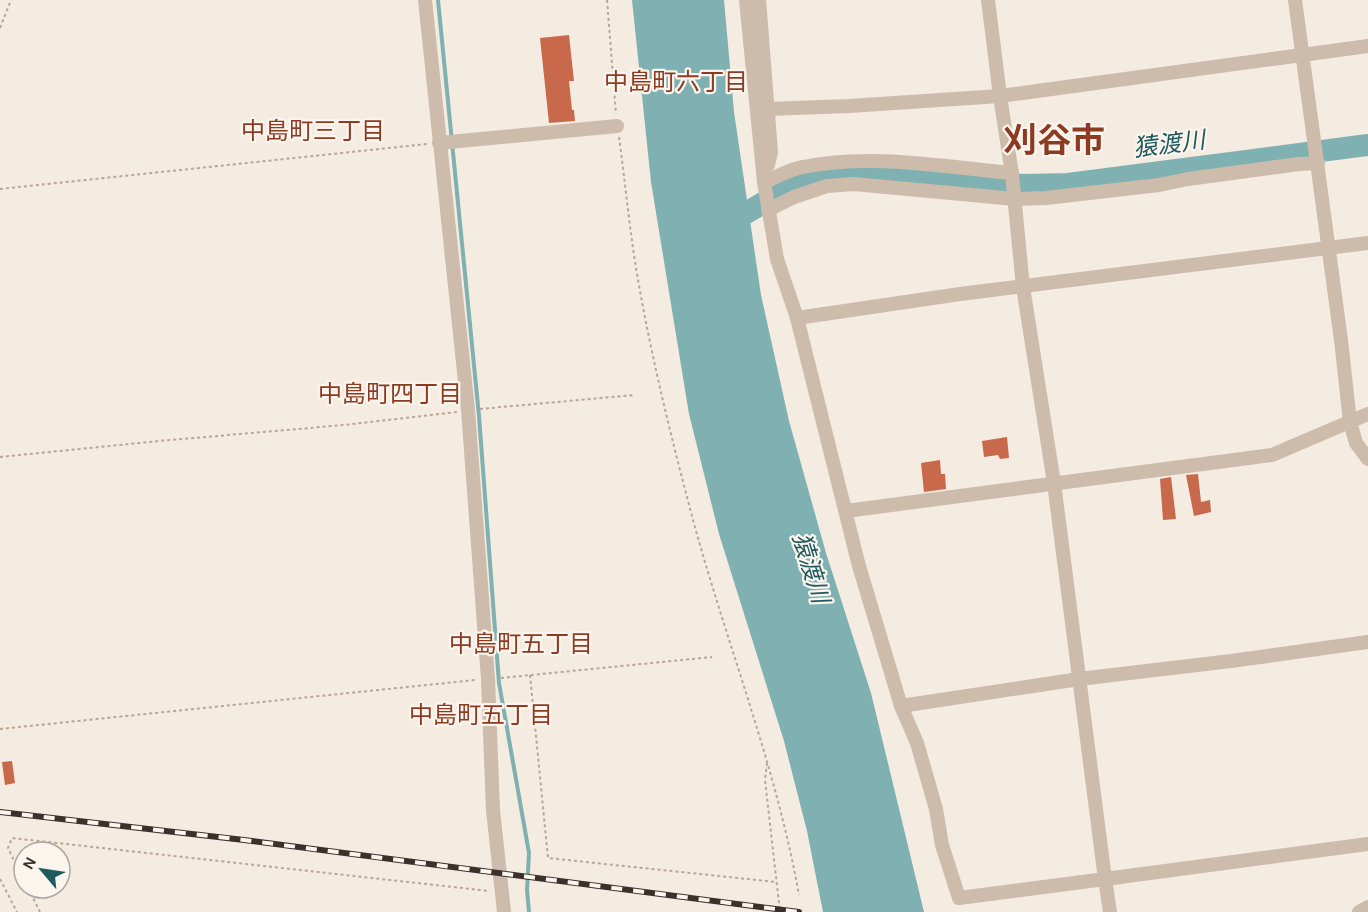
<svg xmlns="http://www.w3.org/2000/svg" width="1368" height="912" font-family="Karla,'Noto Sans JP',sans-serif">
	<rect width="100%" height="100%" fill="#f4ebe1"/>
	<path fill="#7fb0b2" d="M632,0H724L734,112L761,295L789,421L826,553L871,693L924,912H823L807,831L784,741L719,534L689,414L651,182Z"/>
	<g fill="none" stroke-linecap="round" stroke-linejoin="round">
		<path stroke="#7fb0b2" stroke-width="4" d="M438,0L479,416L499,683L529,853L527,890L529,912"/>
		<path stroke="#7fb0b2" stroke-width="22" d="M724,226L790,187L826,177L866,171L958,181L1024,185L1068,184L1368,145"/>
	</g>
	<g fill="#c8694b">
		<path d="M569,35L574,81H569L572,110H574L575,121L549,123L540,38Z"/>
		<path d="M1007,437L1009,458L1000,459L998,455L984,457L982,441Z"/>
		<path d="M940,460L941,474H945L946,489L924,492L921,463Z"/>
		<path d="M1198,474L1201,502L1210,500L1211,512L1194,516L1186,475Z"/>
		<path d="M1171,477L1176,519L1163,520L1160,479Z"/>
		<path d="M12,761L15,783L5,785L2,762Z"/>
	</g>
	<g fill="none" stroke-linecap="round" stroke-linejoin="round">
		<g stroke="#b9a596" stroke-width="2" stroke-dasharray="3 3" stroke-linecap="butt">
			<path d="M607,0L616,114"/>
			<path d="M0,28L11,0"/>
			<path d="M619,137C625,181 629,224 636,268C650,352 671,437 693,520C727,645 776,766 799,895"/>
			<path d="M0,189L427,144"/>
			<path d="M480,409L634,395"/>
			<path d="M0,457L159,441L344,425L457,412"/>
			<path d="M530,675L548,858L776,882"/>
			<path d="M501,678L712,657"/>
			<path d="M0,729L475,680"/>
			<path d="M767,763L765,780L780,912"/>
			<path d="M0,879L17,912"/>
			<path d="M24,881L8,848L12,838L489,891"/>
			<path d="M28,888L40,912"/>
		</g>
		<g stroke="#cdbbac" stroke-width="14">
			<path d="M425,0L468,410L488,679L493,810L504,912"/>
			<path d="M746,0L764,182L777,259L797,318L859,566L901,706L917,743L936,809L942,845L959,898L1105,879L1110,912"/>
			<path d="M759,0L771,152L768,165"/>
			<path d="M988,0L1000,96L1012,174L1023,287L1054,483L1105,879L1368,844"/>
			<path d="M1295,0L1341,340L1350,422L1356,443L1368,459"/>
			<path d="M768,109L849,106L1000,96L1368,46"/>
			<path d="M439,143L617,126"/>
			<path d="M764,182C777,177 790,169 803,167C872,153 943,167 1012,173"/>
			<path d="M768,210L794,197L827,186L854,184L1015,199L1046,198L1159,185L1188,179L1299,164L1318,163"/>
			<path d="M797,318L960,294L1368,243"/>
			<path d="M846,511L1272,455L1368,414"/>
			<path d="M901,706L1079,679L1231,661L1368,642"/>
			<path d="M1359,912L1368,907"/>
		</g>
		<defs>
			<path id="rail" d="M0,812L244,840L799,912"/>
		</defs>
		<use href="#rail" stroke="#3b302b" stroke-width="6"/>
		<use href="#rail" stroke="#fbf5ee" stroke-width="4" stroke-dasharray="11" stroke-linecap="butt"/>
	</g>
	<g text-anchor="middle" dominant-baseline="central" stroke-width="4.5" stroke-linejoin="round" paint-order="stroke">
		<g font-size="24" fill="#8c3b22" stroke="#fbf5ee">
			<text x="676" y="82">中島町六丁目</text>
			<text x="313" y="131">中島町三丁目</text>
			<text x="390" y="394">中島町四丁目</text>
			<text x="521" y="644">中島町五丁目</text>
			<text x="481" y="715">中島町五丁目</text>
		</g>
		<g font-size="24" font-style="italic" fill="#1f5a5e" stroke="#fbf5ee">
			<text transform="translate(1169 144) rotate(-7)">猿渡川</text>
			<text transform="translate(811 568) rotate(73)">猿渡川</text>
		</g>
		<g font-size="34" font-weight="bold" fill="#8c3b22" stroke="#fbf5ee">
			<text x="1054" y="141">刈谷市</text>
		</g>
	</g>
	<g transform="translate(42 870) rotate(299)"><circle r="28" fill="#fbf5ee" stroke="#aea6a0" stroke-width="1.5"/>
	<path d="M0-4.5L10 22L0 15L-10 22Z" fill="#1f5a5e"/>
	<text y="-9" font-size="16" font-weight="bold" text-anchor="middle" fill="#3b302b">N</text>
	</g>
</svg>
